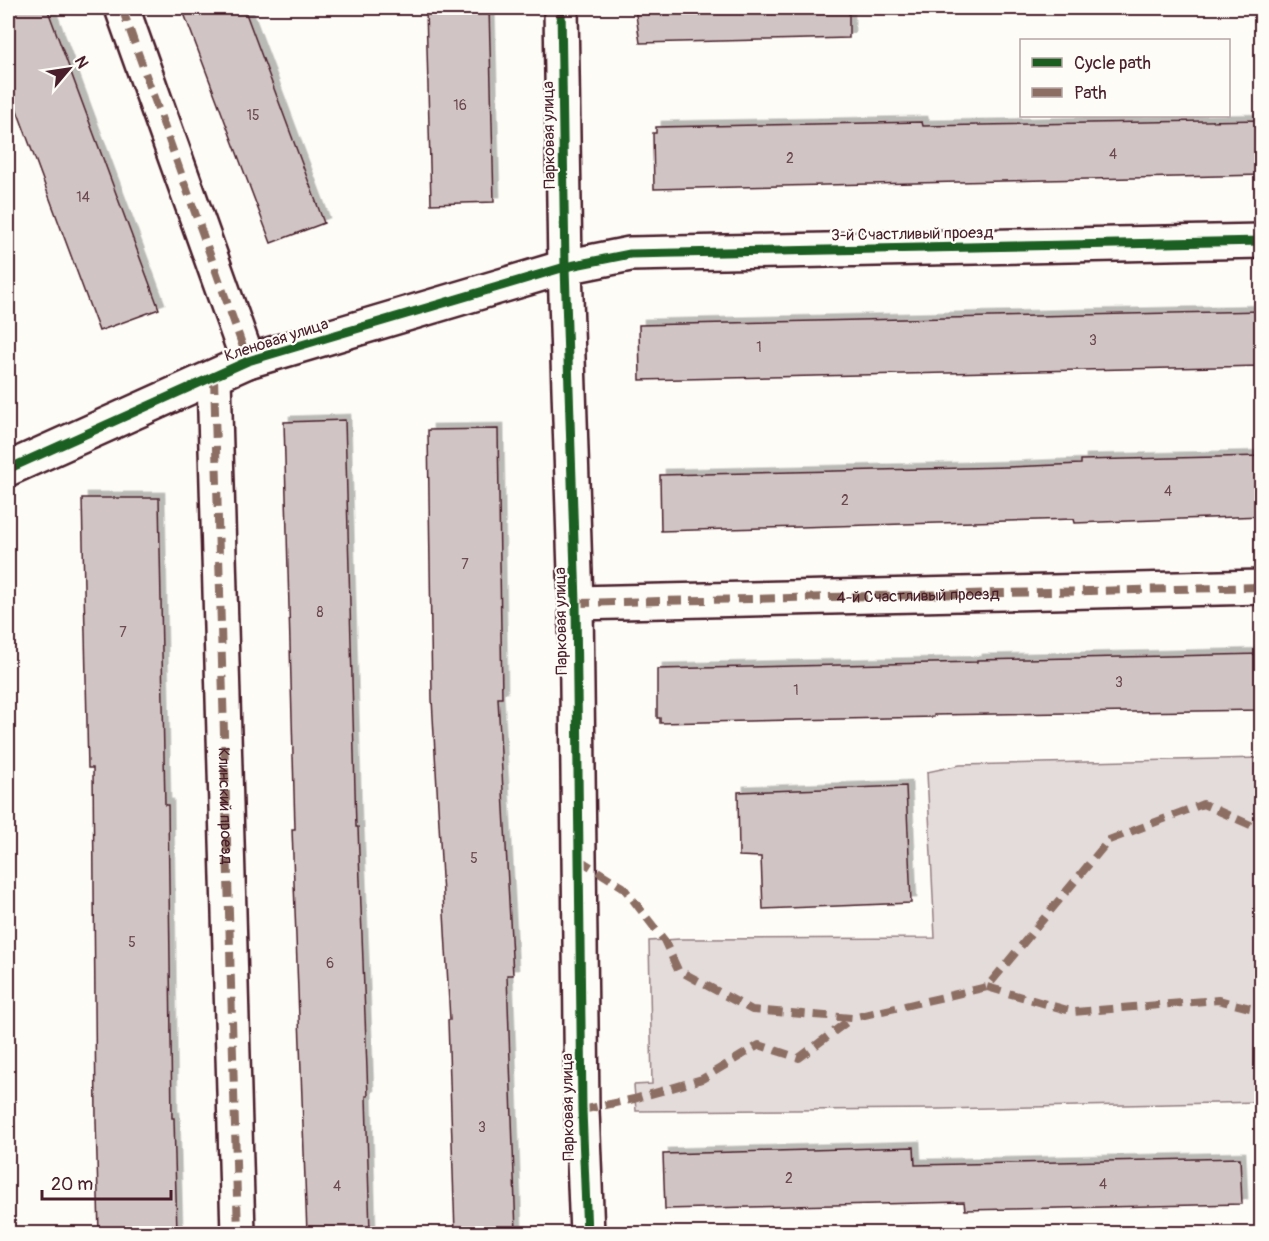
<svg xmlns="http://www.w3.org/2000/svg" width="1269" height="1241" font-family="Pangolin,sans-serif">
<style>
.green{fill:#e3dcda;stroke:#967e82;stroke-width:1.5}
.building{fill:#d0c5c4;stroke:#4a1f2b;stroke-width:1.5;filter:url(#shadow)}
.lines{fill:none;stroke-linecap:round;stroke-linejoin:round}
.street-casing{stroke:#4a1f2b;stroke-width:38}
.street{stroke:#fdfcf7;stroke-width:33}
.quiet{stroke:#8d6e63;stroke-width:8;stroke-dasharray:15 8;stroke-linecap:butt}
.cycleway-casing{stroke:#fdfcf7;stroke-width:13}
.cycleway{stroke:#1b5e20;stroke-width:9}
.labels{text-anchor:middle;stroke-width:4.5;stroke-linejoin:round;paint-order:stroke}
.number-label{font-size:14px;fill:#6c4851}
.street-label{font-size:16px;fill:#4a1f2b;stroke:#fdfcf7}
</style>
<defs>
<filter id="shadow"><feDropShadow dx="5.5" dy="-5.5" stdDeviation="0" flood-color="#0004"/></filter>
</defs>
<rect width="100%" height="100%" fill="#fdfcf7"/>
<filter id="ink" filterUnits="userSpaceOnUse"><feTurbulence type="fractalNoise" baseFrequency=".0167" numOctaves="2"/><feDisplacementMap in="SourceGraphic" scale="12" xChannelSelector="R" yChannelSelector="G"/><feConvolveMatrix kernelMatrix="1 2 1 2 8 2 1 2 1" color-interpolation-filters="sRGB"/></filter>
<g filter="url(#ink)">
<polygon class="green" points="1261,758 1261,1102 939,1109 636,1111 634,1085 652,1084 649,941 680,939 935,938 927,772 960,765"/>
<g class="building">
<polygon points="8,8 47,8 159,309 99,331 8,86"/>
<polygon points="182,8 244,8 324,223 271,243"/>
<polygon points="426,8 489,8 494,202 431,204"/>
<polygon points="635,8 849,8 849,38 640,43"/>
<polygon points="1262,120 1262,175 654,189 653,133 656,133 656,127 922,122 923,126"/>
<polygon points="1262,311 1262,366 640,380 639,325"/>
<polygon points="345,420 356,827 358,827 368,1096 366,1096 370,1233 307,1233 292,829 295,829 284,422"/>
<polygon points="498,429 502,698 498,698 513,975 507,975 516,1233 455,1233 448,1020 450,1020 432,699 428,430"/>
<polygon points="1262,456 1262,516 1075,523 1074,519 661,531 660,475 1008,467 1081,464 1081,460"/>
<polygon points="82,498 159,498 165,805 168,805 172,1118 174,1118 177,1233 99,1233 96,1121 93,768 88,768"/>
<polygon points="1262,654 1262,710 934,715 934,717 660,723 660,718 657,718 657,669 977,662 977,660"/>
<polygon points="906,786 911,903 763,909 761,857 739,856 738,792"/>
<polygon points="914,1147 915,1165 1240,1158 1242,1204 965,1210 964,1202 665,1209 663,1154"/>
</g>
<g class="lines">
<g class="street-casing">
<g id="street">
<polyline points="122,8 248,361"/>
<polyline points="561,8 565,267 576,603 582,1110 587,1234"/>
<path id="s1" d="M214 377 238 1234"/>
<polyline points="8,469 248,361 565,267 630,254 1262,241"/>
<path id="s2" d="M576 603 1262 587"/>
</g>
</g>
<use href="#street" class="street"/>
<g class="quiet">
<polyline points="122,8 248,361"/>
<polyline points="214,377 238,1234"/>
<polyline points="576,603 1262,587"/>
<polyline points="578,859 623,887 664,940 678,970 752,1010 852,1018 987,987 1109,840 1203,804 1262,830"/>
<polyline points="987,987 1074,1012 1218,1000 1262,1011"/>
<polyline points="582,1110 634,1099 702,1079 759,1045 799,1058 852,1018"/>
</g>
<g class="cycleway-casing">
<g id="cycleway">
<polyline points="561,8 565,267 576,603 582,1110 587,1234"/>
<polyline points="8,469 248,361 565,267 630,254 1262,241"/>
</g>
</g>
<use href="#cycleway" class="cycleway"/>
</g>
</g>
<g class="labels">
<g class="number-label">
<text x="460" y="110">16</text>
<text x="253" y="120">15</text>
<text x="1113" y="159">4</text>
<text x="790" y="163">2</text>
<text x="83" y="202">14</text>
<text x="1093" y="345">3</text>
<text x="759" y="352">1</text>
<text x="1168" y="496">4</text>
<text x="845" y="505">2</text>
<text x="465" y="569">7</text>
<text x="320" y="617">8</text>
<text x="123" y="637">7</text>
<text x="1119" y="687">3</text>
<text x="796" y="695">1</text>
<text x="474" y="863">5</text>
<text x="132" y="947">5</text>
<text x="330" y="968">6</text>
<text x="482" y="1132">3</text>
<text x="789" y="1183">2</text>
<text x="1103" y="1189">4</text>
<text x="337" y="1191">4</text>
</g>
<g class="street-label">
<text transform="translate(548 135) rotate(-91)" y="6">Парковая улица</text>
<text transform="translate(912 233) rotate(-1)" y="6">3-й Счастливый проезд</text>
<text transform="translate(276 339) rotate(-18)" y="6">Кленовая улица</text>
<text dy="6" stroke="none"><textPath href="#s2" startOffset="342">4-й Счастливый проезд</textPath></text>
<text transform="translate(560 621) rotate(-91)" y="6">Парковая улица</text>
<text dy="6" stroke="none"><textPath href="#s1" startOffset="429">Клинский проезд</textPath></text>
<text transform="translate(567 1107) rotate(-91)" y="6">Парковая улица</text>
</g>
</g>
<rect width="1269" height="1241" fill="none" stroke="#fdfcf7" stroke-width="30"/>
<rect x="15" y="15" width="1239" height="1211" fill="none" stroke="#4a1f2b" stroke-width="2" filter="url(#ink)"/>
<rect x="1020" y="39" width="210" height="78" fill="#fdfcf7" stroke="#b5a4a5" stroke-width="1.5"/>
<rect x="1032" y="58" width="30" height="9" fill="#1b5e20" stroke="#b5a4a5" stroke-width="1.5"/>
<text x="1074" y="69" font-size="18" fill="#4a1f2b">Cycle path</text>
<rect x="1032" y="88" width="30" height="9" fill="#8d6e63" stroke="#b5a4a5" stroke-width="1.5"/>
<text x="1074" y="99" font-size="18" fill="#4a1f2b">Path</text>
<g transform="translate(69 69) rotate(61)" stroke="#fdfcf7" stroke-width="4.5" paint-order="stroke">
<path d="M0-4.5L10 22L0 15L-10 22Z" fill="#4a1f2b"/>
<text y="-9" font-size="16" font-weight="bold" text-anchor="middle" fill="#4a1f2b">N</text>
</g>
<path d="M42 1190v9h129v-9" fill="none" stroke="#4a1f2b" stroke-width="3"/>
<text x="51" y="1190" font-size="18" fill="#4a1f2b" stroke="#fdfcf7" stroke-width="4.5" paint-order="stroke">20 m</text>
</svg>
